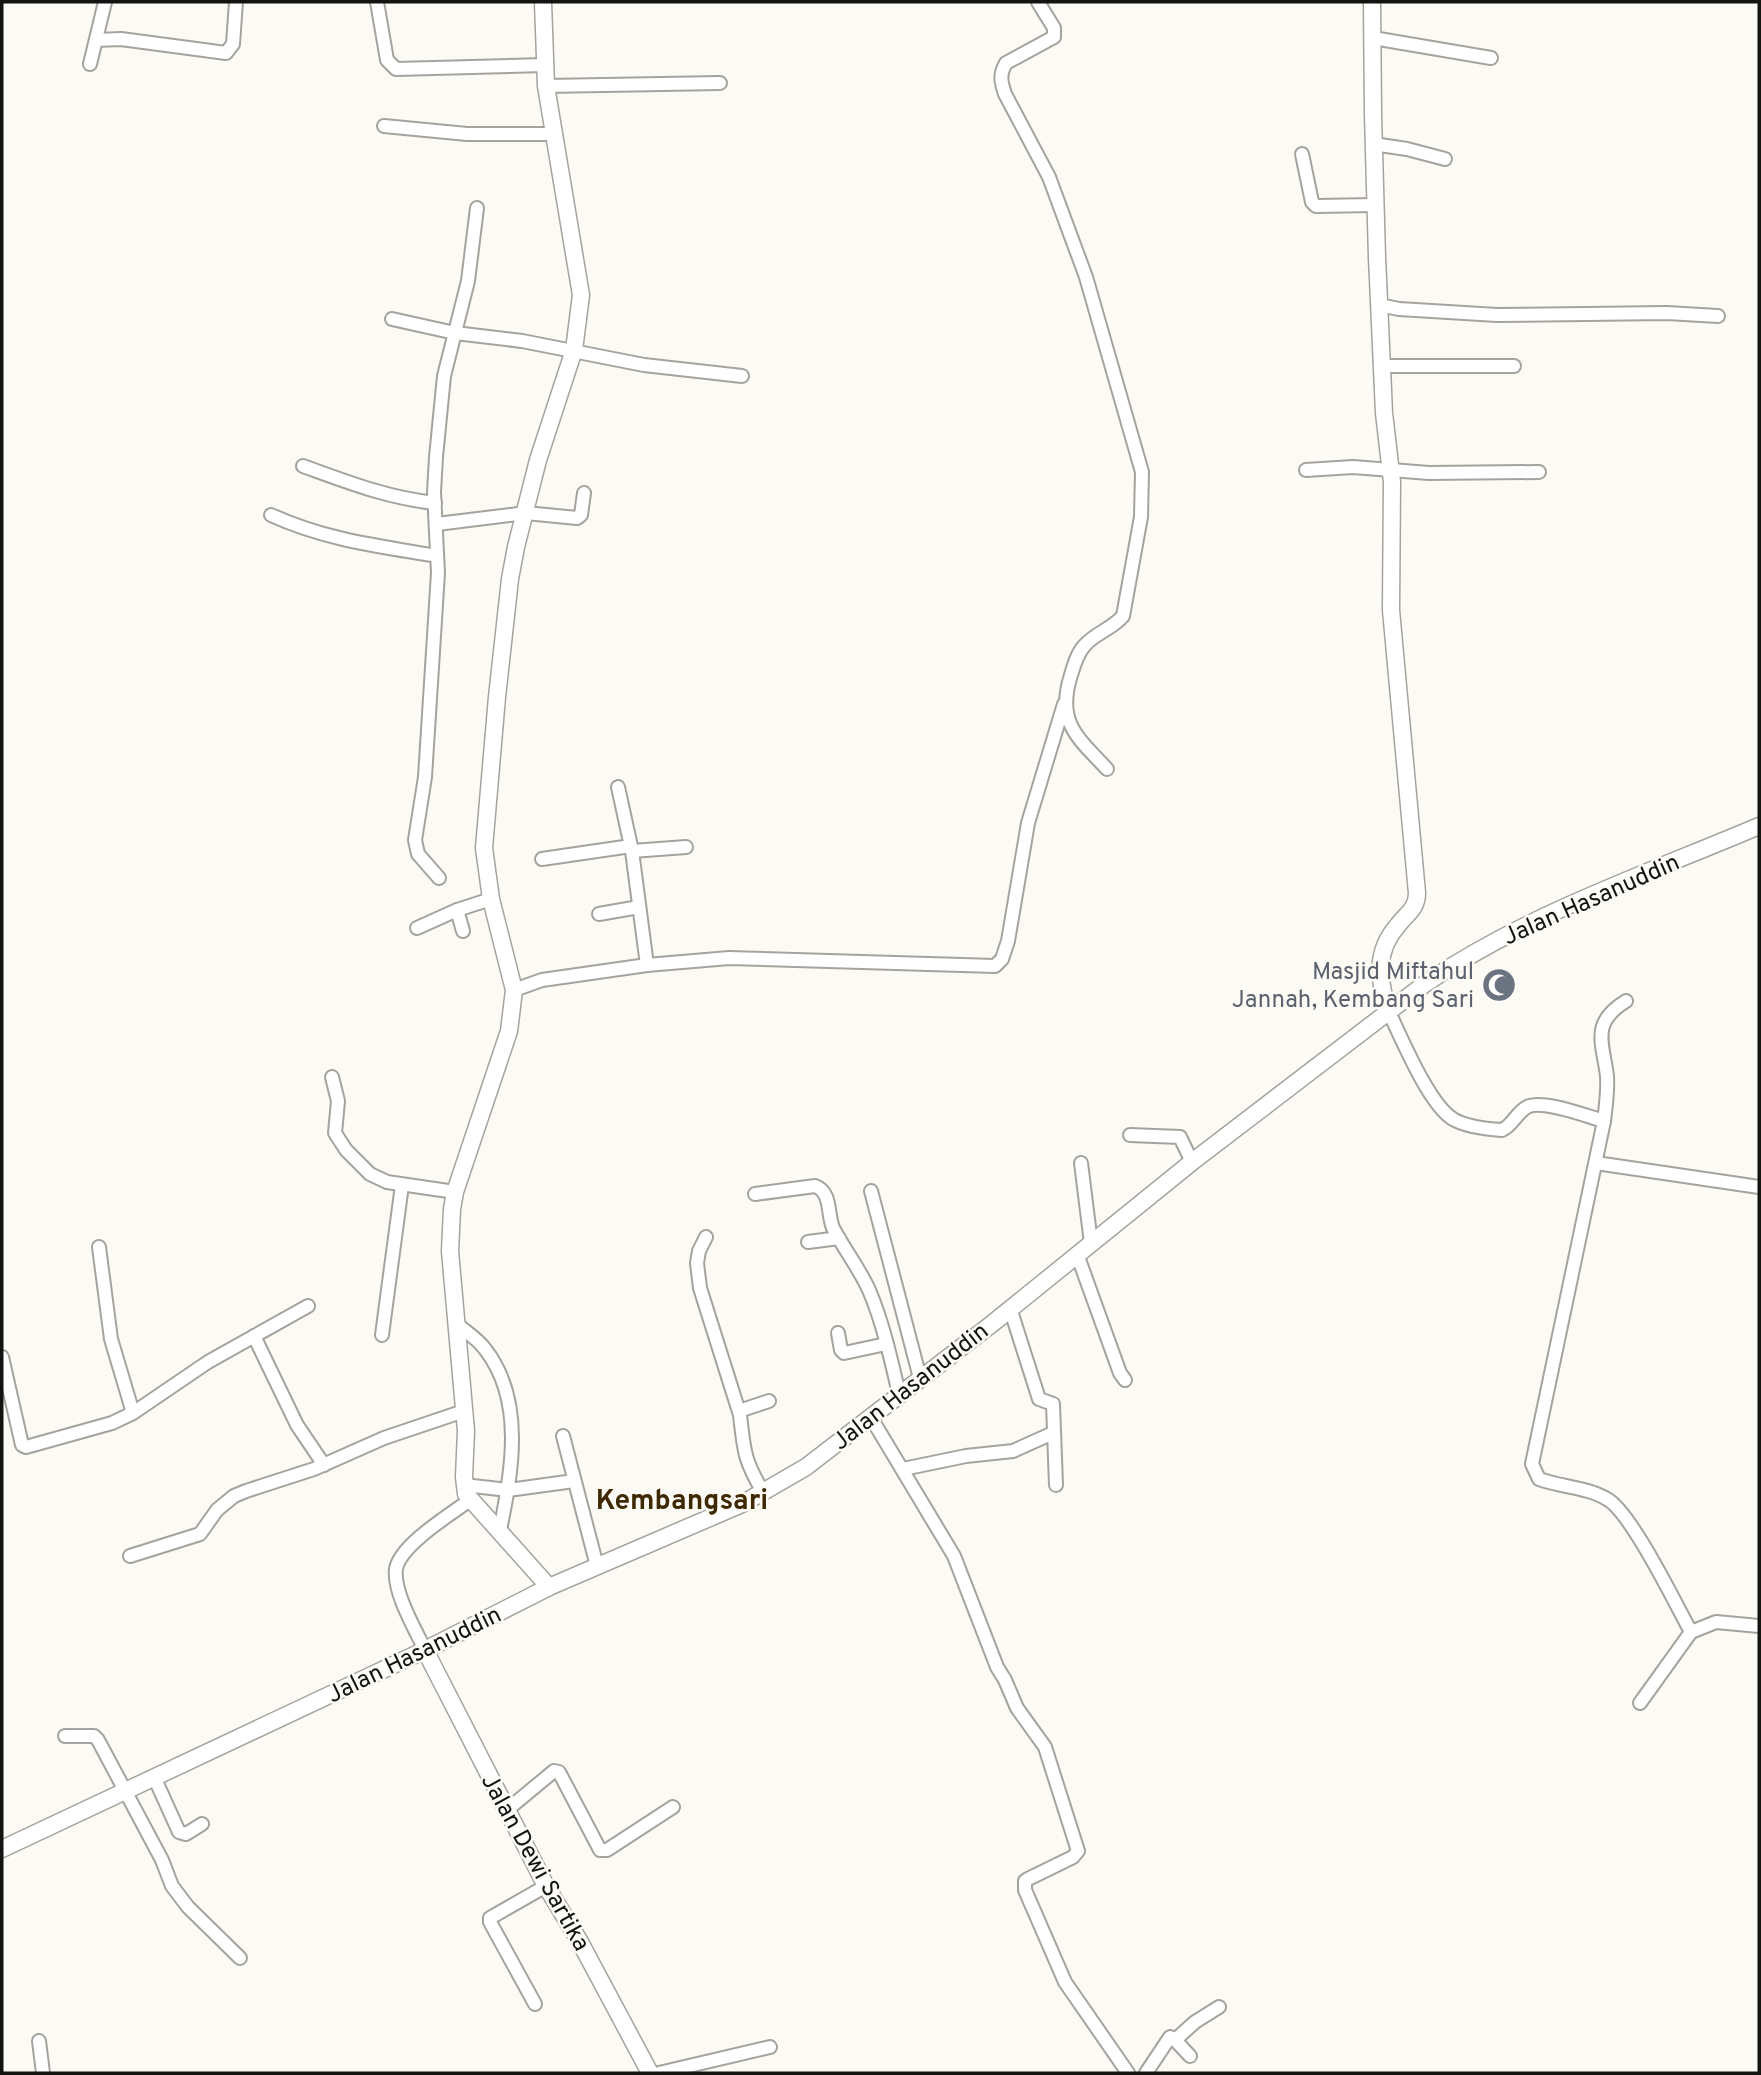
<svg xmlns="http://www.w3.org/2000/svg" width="1761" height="2075" font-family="Overpass,sans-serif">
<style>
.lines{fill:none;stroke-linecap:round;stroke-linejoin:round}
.street-casing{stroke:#a5a39e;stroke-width:16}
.secondary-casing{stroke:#a5a39e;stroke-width:19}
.street{stroke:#fff;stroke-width:12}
.secondary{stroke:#fff;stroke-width:16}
.labels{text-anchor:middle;stroke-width:5;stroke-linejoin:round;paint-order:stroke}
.street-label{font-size:24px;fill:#131311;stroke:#fcfaf4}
.worship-label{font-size:24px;fill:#5b616d;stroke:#fcfaf4;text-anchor:end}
.quarter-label{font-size:28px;font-weight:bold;fill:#3e2902;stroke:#fcfaf4}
</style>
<rect width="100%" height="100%" fill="#fcfaf4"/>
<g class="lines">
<g class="street-casing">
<g id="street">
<polyline points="377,2 387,60 396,69 545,65"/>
<path d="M1038 2 1054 28V37L1006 63C999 75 1001 82 1005 94L1049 177 1086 277 1142 472 1141 517 1123 616C1112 629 1095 633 1084 646 1077 654 1074 665 1071 675 1056 722 1077 737 1107 769"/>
<polyline points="1373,38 1491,58"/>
<polyline points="96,40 121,39 226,53 233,44 236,2"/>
<polyline points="90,64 105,2"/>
<polyline points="546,86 720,83"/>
<polyline points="384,126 467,134 554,134"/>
<polyline points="1373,144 1407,149 1445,159"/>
<polyline points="1302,154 1312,202 1316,206 1375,205"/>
<polyline points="1379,305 1399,309 1497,315 1667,313 1718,316"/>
<polyline points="392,319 455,333 522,341 644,365 742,376"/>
<polyline points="1383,366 1514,366"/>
<path d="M303 466C347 482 388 498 435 503"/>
<polyline points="1306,470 1353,467 1429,473 1539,472"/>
<path d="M271 515C326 540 378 546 437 556"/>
<polyline points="437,524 526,513 577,518 581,515 584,493"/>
<polyline points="618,787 632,851 647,965"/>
<polyline points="632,851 686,847"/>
<polyline points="542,859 631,846"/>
<polyline points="439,878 418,854 415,840 425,777 438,573 434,492 436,457 444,376 468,281 477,208"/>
<polyline points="457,910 463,931"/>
<polyline points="599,914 639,907"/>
<polyline points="417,928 457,910 491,899"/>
<polyline points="514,990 542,980 647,965 729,958 995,966 1002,959 1008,941 1028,823 1064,704"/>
<path d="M1388 1010C1401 1037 1429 1105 1453 1119 1466 1127 1487 1129 1502 1130 1513 1125 1516 1113 1527 1107 1542 1099 1586 1116 1604 1121L1532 1464 1539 1479C1561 1487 1587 1487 1607 1499 1631 1512 1676 1605 1691 1632"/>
<polyline points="332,1077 338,1101 335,1133 346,1150 370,1174 387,1182 455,1192"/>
<path d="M1604 1121C1606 1106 1608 1091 1607 1076 1603 1043 1590 1023 1626 1001"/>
<polyline points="1130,1135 1180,1137 1192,1162"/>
<polyline points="1081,1163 1091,1243"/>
<polyline points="1596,1163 1759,1187"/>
<polyline points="871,1191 920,1378"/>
<path d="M755 1194 815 1186C832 1192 827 1214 833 1228 844 1249 859 1268 869 1290 883 1323 891 1359 899 1394"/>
<path d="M706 1237 699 1251 697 1263 700 1288 740 1415C744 1451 744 1460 763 1492"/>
<polyline points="808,1242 839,1238"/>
<polyline points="99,1247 111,1339 133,1413"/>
<polyline points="1077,1254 1120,1373 1125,1380"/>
<polyline points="1010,1308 1039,1399 1053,1404 1056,1485"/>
<path d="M457 1324C466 1332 478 1339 485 1349 525 1400 512 1472 500 1530"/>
<polyline points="838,1333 841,1350 844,1353 886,1344"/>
<polyline points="382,1335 402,1185"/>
<polyline points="254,1336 297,1425 324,1465"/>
<polyline points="2,1357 22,1445 26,1447 112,1423 133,1413 208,1362 308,1306"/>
<polyline points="739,1411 769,1401"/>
<polyline points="870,1416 954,1556 997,1667 1005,1680 1017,1708 1045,1747 1078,1851 1073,1857 1028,1879 1025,1881 1025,1890 1065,1982 1128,2073"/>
<polyline points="563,1436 597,1566"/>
<polyline points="903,1469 966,1456 1013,1451 1053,1433"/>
<polyline points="464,1485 508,1490 574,1481"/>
<polyline points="130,1556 200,1534 217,1510 234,1496 246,1491 314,1469 384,1438 464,1411"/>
<path d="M425 1650C415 1629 393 1592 396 1569 400 1545 451 1514 470 1500"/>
<polyline points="1640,1703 1691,1632 1716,1622 1759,1626"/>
<polyline points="65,1736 94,1736 98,1740 162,1860 172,1886 188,1907 240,1958"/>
<polyline points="155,1779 179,1832 186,1834 202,1824"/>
<polyline points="507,1810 554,1771 559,1772 600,1850 607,1850 673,1807"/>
<polyline points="535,2004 490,1922 490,1918 546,1886"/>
<polyline points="1175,2040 1195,2022 1219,2007"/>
<polyline points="39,2041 43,2073"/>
<polyline points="659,2073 770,2047"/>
<polyline points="1146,2073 1170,2037 1175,2040 1190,2056"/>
</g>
</g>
<g class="secondary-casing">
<g id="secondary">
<polyline points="543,2 546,86 581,295 574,350 538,460 516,547 510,579 497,697 484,848 491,899 514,990 509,1031 455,1192 452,1209 450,1251 466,1431 464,1477 466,1494 549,1587"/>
<path d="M1372 2 1373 115 1377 257 1384 413 1392 482 1391 610 1417 893C1417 909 1407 913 1398 925 1375 951 1378 979 1388 1010"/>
<polyline points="425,1650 546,1886 580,1942 650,2073"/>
<path d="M2 1849 425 1650 549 1587 742 1504 806 1467 993 1323 1192 1162 1426 983C1528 914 1646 874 1759 826"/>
</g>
</g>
<use href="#street" class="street"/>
<use href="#secondary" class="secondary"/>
</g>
<defs>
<g id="mosque-disc" transform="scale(1.75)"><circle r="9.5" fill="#6b7280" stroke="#fcfaf4"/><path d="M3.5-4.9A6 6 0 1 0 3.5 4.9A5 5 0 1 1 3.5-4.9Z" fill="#fff"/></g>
</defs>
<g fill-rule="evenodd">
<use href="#mosque-disc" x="1499" y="985"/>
</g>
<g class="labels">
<g class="street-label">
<text transform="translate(1591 899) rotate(-24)" y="8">Jalan Hasanuddin</text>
<text transform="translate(910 1386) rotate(-38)" y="8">Jalan Hasanuddin</text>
<text transform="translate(414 1654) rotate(-26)" y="8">Jalan Hasanuddin</text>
<text transform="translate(536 1862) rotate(61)" y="8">Jalan Dewi Sartika</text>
</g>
<g class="worship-label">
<text x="1474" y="979">Masjid Miftahul<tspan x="1474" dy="28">Jannah, Kembang Sari</tspan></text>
</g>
<g class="quarter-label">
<text x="682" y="1509">Kembangsari</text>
</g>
</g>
<rect width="1761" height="2075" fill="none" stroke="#131311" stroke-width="7"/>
</svg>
